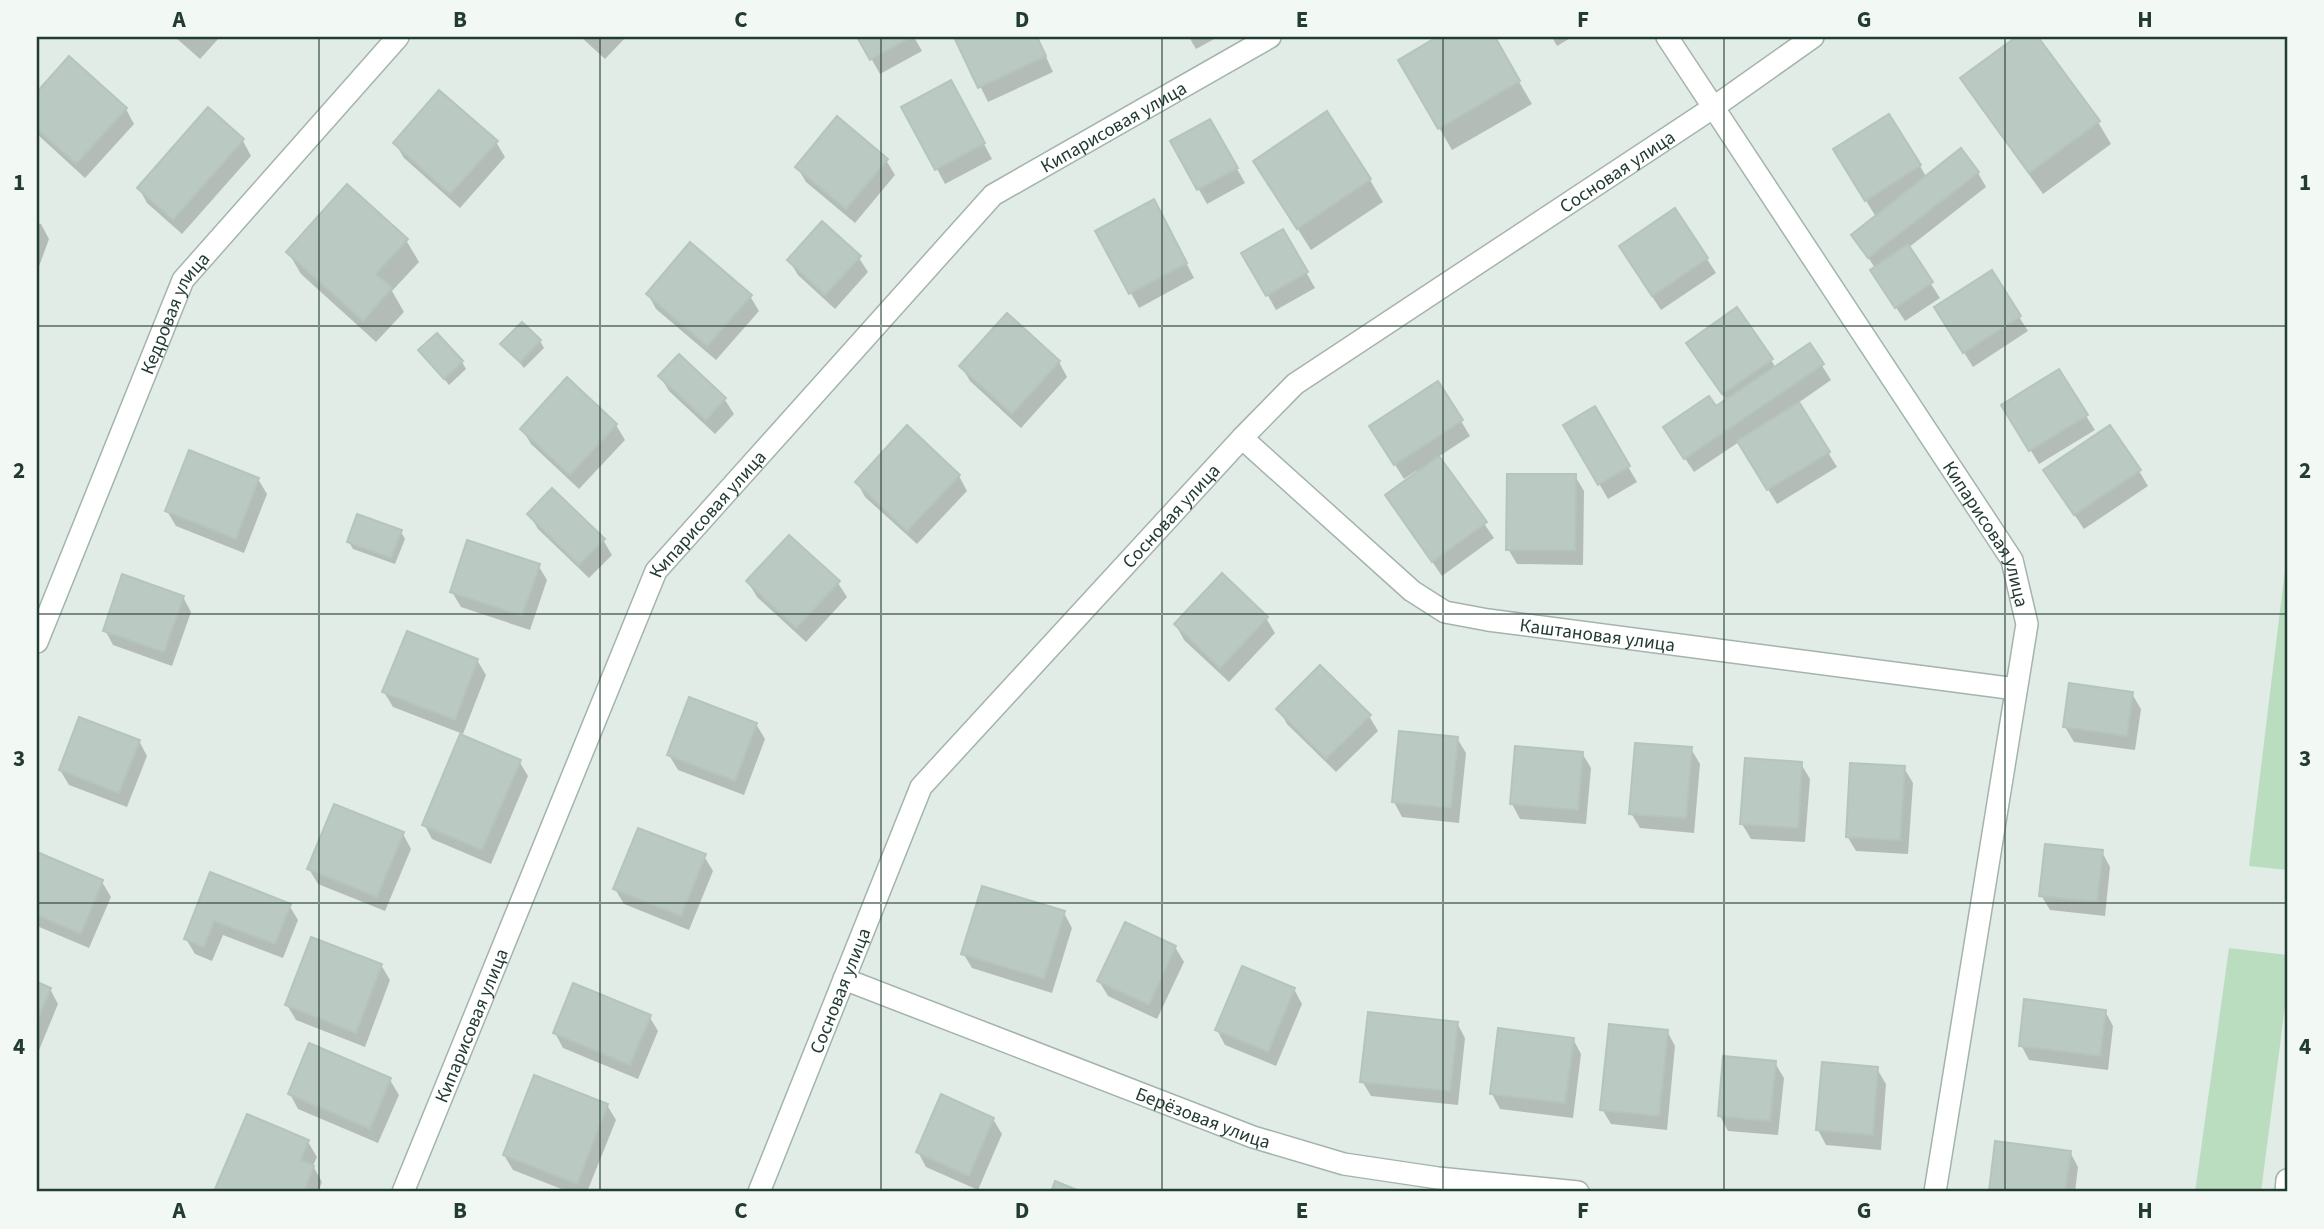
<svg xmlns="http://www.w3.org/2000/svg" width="2324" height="1229" font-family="'Source Sans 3',sans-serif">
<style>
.green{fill:#baddc0}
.shadow{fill:#0003}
.building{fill:#bac9c2;stroke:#b4c5bc;stroke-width:2}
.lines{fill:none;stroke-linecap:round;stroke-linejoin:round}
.minor-casing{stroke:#a4b4ac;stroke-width:24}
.tertiary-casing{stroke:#a4b4ac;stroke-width:24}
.minor{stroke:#fff;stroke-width:21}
.tertiary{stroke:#fff;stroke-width:21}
.grid{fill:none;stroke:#223c32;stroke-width:2;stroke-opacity:0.55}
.labels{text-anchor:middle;stroke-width:5;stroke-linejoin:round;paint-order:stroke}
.street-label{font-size:19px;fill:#223c32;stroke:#f2f8f4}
.neatline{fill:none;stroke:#223c32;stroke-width:2.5}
.grid-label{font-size:23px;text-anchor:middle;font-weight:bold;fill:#223c32}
</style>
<rect width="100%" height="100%" fill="#e1ece6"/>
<g class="green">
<polygon points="2287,553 2287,870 2249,866"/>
<polygon points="2229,948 2287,955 2287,991 2261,1192 2195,1192"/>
</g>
<g class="shadow">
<polygon points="175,37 220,37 200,59"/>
<polygon points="581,37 626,37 605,59"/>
<polygon points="859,37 914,37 922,51 880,74"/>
<polygon points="956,37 1037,37 1053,72 988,102"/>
<polygon points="1189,37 1218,37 1196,49"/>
<polygon points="1441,37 1493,37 1532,104 1452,150 1400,60"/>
<polygon points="1552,37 1572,37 1557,46"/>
<polygon points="2019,37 2036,37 2098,122 2111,144 2043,194 1975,100 1962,78"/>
<polygon points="69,58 126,109 134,124 85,178 37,134 37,95"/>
<polygon points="959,97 992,159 945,184 937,169"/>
<polygon points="208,110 243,141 251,156 182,234 147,203 139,188"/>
<polygon points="1210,121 1245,183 1207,204 1172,142"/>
<polygon points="496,142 505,157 460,208 404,158 395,143"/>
<polygon points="886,160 895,175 855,223 806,182 797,167"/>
<polygon points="1255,162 1370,180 1383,202 1311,250"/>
<polygon points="1844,165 1920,166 1927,178 1978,173 1986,187 1908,248 1940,298 1905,321 1881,285 1875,268 1853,235 1876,217"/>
<polygon points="1162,216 1194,278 1139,308 1098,232"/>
<polygon points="37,223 41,224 49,239 37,272"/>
<polygon points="1283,231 1315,288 1276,310 1244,253"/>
<polygon points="406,240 419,262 392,291 404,312 376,342 301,274 288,252"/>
<polygon points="859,258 868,272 835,309 798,275 789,260"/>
<polygon points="1707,259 1716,273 1661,310 1629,262"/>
<polygon points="648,294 750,296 759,311 716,360 656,309"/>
<polygon points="2019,317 2028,331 1973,367 1945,322"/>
<polygon points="540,341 544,348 524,368 503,344"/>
<polygon points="1809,345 1831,380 1798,403 1837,467 1777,504 1739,442 1694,472 1674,442 1727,401 1697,358 1771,360 1776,368"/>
<polygon points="421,350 462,362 466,369 449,385"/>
<polygon points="679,356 725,400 734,414 715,434 669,391 660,376"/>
<polygon points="1059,362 1067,377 1021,428 970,381 961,366"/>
<polygon points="1594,408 1637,482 1608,499 1565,425"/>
<polygon points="2086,416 2095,430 2039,464 2012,420"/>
<polygon points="1461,421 1470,436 1438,457 1494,538 1442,576 1387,496 1417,474 1416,471 1404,479 1380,441"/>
<polygon points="616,425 625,440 579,489 531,444 522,429"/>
<polygon points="2139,471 2148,486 2084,529 2054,485"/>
<polygon points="959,476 967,491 917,544 865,497 857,482"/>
<polygon points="1575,476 1584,491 1583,565 1517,564 1508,549"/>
<polygon points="258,479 267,494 244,553 176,526 167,511"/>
<polygon points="529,514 603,540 612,555 589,578 538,529"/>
<polygon points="401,532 405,539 395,564 353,549 349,542"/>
<polygon points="538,565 547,580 530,630 461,607 452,592"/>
<polygon points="748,582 838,583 847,597 806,642 757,597"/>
<polygon points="183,597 191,612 172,666 113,645 105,630"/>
<polygon points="1266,618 1275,633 1229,682 1184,640 1176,625"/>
<polygon points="477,660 486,675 463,734 393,707 384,692"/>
<polygon points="2132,694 2141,709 2135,750 2074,742 2065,727"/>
<polygon points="1279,709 1369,716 1378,731 1336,772 1287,724"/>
<polygon points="756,724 765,739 744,795 678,770 669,755"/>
<polygon points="1457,738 1466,753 1459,823 1402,817 1394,802"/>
<polygon points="139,741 147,756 127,807 69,785 60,770"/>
<polygon points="1691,749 1700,764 1694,833 1640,828 1631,813"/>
<polygon points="1582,753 1591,768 1586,824 1520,819 1512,804"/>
<polygon points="519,761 528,776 491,864 432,839 424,824"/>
<polygon points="1801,764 1810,779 1805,842 1751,839 1742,824"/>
<polygon points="1904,768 1913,783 1908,854 1856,851 1847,836"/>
<polygon points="403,834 411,849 385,911 318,884 309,869"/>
<polygon points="2102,852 2110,867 2105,916 2050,910 2041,895"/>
<polygon points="37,854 102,882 111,897 89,948 37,926"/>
<polygon points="704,856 713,871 689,930 624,904 615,889"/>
<polygon points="211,874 289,905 298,920 283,958 223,935 212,961 195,954 186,939"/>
<polygon points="1064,913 1072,928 1052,993 972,968 963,953"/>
<polygon points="1175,947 1184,962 1157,1019 1108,996 1099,981"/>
<polygon points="381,965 390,980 365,1047 296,1020 287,1005"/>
<polygon points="37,984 50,989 58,1004 37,1055"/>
<polygon points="1294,989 1302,1004 1276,1066 1225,1045 1217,1030"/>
<polygon points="2105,1011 2113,1026 2108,1070 2029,1060 2021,1045"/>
<polygon points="649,1016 658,1031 638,1079 563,1048 555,1033"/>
<polygon points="1457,1023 1465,1038 1458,1105 1371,1096 1362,1081"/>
<polygon points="1667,1031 1675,1046 1667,1130 1611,1124 1602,1109"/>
<polygon points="1573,1039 1581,1054 1573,1118 1500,1109 1492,1094"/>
<polygon points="1775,1063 1784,1078 1778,1135 1728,1131 1720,1116"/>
<polygon points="1877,1069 1886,1084 1881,1150 1826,1145 1818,1130"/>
<polygon points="390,1080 399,1095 378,1143 298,1109 290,1094"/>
<polygon points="607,1105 616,1120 587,1192 569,1192 513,1170 504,1155"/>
<polygon points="993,1119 1002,1134 978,1190 926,1167 918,1152"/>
<polygon points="308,1142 317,1157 313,1166 322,1182 318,1192 219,1192 217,1189"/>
<polygon points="1997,1143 2070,1152 2078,1167 2075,1192 1991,1192"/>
</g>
<g class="building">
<polygon points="857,37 911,37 870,60"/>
<polygon points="954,37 1037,37 1046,56 978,88"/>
<polygon points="1437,37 1495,37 1520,81 1438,129 1398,60"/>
<polygon points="2016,37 2038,37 2100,121 2029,173 1960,78"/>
<polygon points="69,56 127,108 76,164 37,129 37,92"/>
<polygon points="951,80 985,143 935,170 901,107"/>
<polygon points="439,90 498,141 450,194 393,143"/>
<polygon points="208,107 244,139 173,220 137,188"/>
<polygon points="1327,111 1371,179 1297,229 1253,161"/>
<polygon points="1889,114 1921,165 1865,201 1833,149"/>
<polygon points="837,116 888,159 846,209 795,167"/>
<polygon points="1210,119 1238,168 1197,190 1170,141"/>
<polygon points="1961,148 1979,172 1868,258 1851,235"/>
<polygon points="347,184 408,239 376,274 392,288 363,321 286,252"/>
<polygon points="1154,199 1187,263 1129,294 1095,231"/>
<polygon points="1675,208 1708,258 1652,296 1619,246"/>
<polygon points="822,221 861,256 825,295 787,260"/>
<polygon points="1283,229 1308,272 1266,296 1241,253"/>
<polygon points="690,242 752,295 707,346 646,294"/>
<polygon points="1908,244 1933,282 1895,308 1870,270"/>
<polygon points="1992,270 2021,316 1963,353 1934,307"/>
<polygon points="1737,307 1773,359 1722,394 1686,343"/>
<polygon points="1007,313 1060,361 1012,414 959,366"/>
<polygon points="522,322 541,340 520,362 500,344"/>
<polygon points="437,333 463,361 444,379 418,350"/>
<polygon points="1810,343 1824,364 1684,459 1663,427 1709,396 1716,406"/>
<polygon points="679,354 726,398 706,420 658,376"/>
<polygon points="2059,369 2088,415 2029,451 2001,405"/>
<polygon points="567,377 617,424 570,475 520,429"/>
<polygon points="1438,381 1463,420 1394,465 1369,426"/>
<polygon points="1799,402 1830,452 1767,490 1737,441"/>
<polygon points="1595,406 1630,466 1598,485 1563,425"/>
<polygon points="907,425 960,475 907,531 855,482"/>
<polygon points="2110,425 2141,470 2074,515 2043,470"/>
<polygon points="189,450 259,478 236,539 165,511"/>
<polygon points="1439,456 1487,522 1432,562 1385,495"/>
<polygon points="1507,474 1576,474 1575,550 1506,550"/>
<polygon points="552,488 605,539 579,565 527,514"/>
<polygon points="357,514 402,530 391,558 347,542"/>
<polygon points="789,535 840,581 796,628 746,581"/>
<polygon points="467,540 540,564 522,616 450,592"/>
<polygon points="1222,573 1268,617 1220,668 1174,624"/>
<polygon points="122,574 184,596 164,652 103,631"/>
<polygon points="407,631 478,659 455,720 382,692"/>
<polygon points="1320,665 1371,715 1326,759 1276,709"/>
<polygon points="2069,683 2133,692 2127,736 2063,727"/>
<polygon points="689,697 757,723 735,781 667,755"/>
<polygon points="79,717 140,740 119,793 59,770"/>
<polygon points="1399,731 1458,737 1451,808 1392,802"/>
<polygon points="460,734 521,760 482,850 422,825"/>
<polygon points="1635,743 1692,747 1686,818 1629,814"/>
<polygon points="1515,746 1583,752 1578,810 1510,804"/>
<polygon points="1745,758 1802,762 1798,828 1740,824"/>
<polygon points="1850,763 1905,766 1900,840 1846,837"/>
<polygon points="334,804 404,832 377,897 307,869"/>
<polygon points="638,828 706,854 681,916 613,889"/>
<polygon points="2045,844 2103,850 2097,902 2039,896"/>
<polygon points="37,852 103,880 81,934 37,915"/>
<polygon points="210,872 291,904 275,944 214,921 204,947 184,939"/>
<polygon points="982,886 1065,911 1044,979 961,954"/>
<polygon points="1125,922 1176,946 1149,1005 1097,981"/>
<polygon points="311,937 382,964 356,1033 285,1005"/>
<polygon points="1242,966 1295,988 1268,1052 1215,1030"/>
<polygon points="37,982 51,988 37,1021"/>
<polygon points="573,983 651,1015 630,1065 553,1033"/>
<polygon points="2024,999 2106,1010 2100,1056 2019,1046"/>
<polygon points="1368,1012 1458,1022 1450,1091 1360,1082"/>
<polygon points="1609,1024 1668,1030 1659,1116 1600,1110"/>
<polygon points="1498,1028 1574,1038 1565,1103 1490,1094"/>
<polygon points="309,1043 391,1078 370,1129 288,1094"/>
<polygon points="1723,1056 1776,1061 1770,1121 1718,1116"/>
<polygon points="1822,1062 1878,1067 1873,1135 1816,1130"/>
<polygon points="534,1075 608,1104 577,1184 503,1155"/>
<polygon points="941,1094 994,1118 969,1176 916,1152"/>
<polygon points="247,1114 309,1140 301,1160 314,1166 304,1192 222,1192 215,1189"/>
<polygon points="1995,1141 2071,1151 2065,1192 1989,1191"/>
<polygon points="1055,1181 1082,1192 1051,1192"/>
</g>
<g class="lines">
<g class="minor-casing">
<g id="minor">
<path id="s1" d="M1667 37 2012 560 2027 624 1935 1192"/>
<path id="s2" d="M1242 438 1412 591 1445 612 1488 620 2016 689"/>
<path id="s3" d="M37 642 183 280 398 37"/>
<path id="s4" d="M844 979 1253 1137 1344 1164 1438 1178 1578 1192"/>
<path id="s5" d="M403 1192 656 571 993 195 1270 37"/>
<path id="s6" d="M759 1192 921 787 1242 438 1295 384 1714 107 1813 37"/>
</g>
</g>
<g class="tertiary-casing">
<polyline id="tertiary" points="2286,1192 2287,1180"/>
</g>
<use href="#minor" class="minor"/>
<use href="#tertiary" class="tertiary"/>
</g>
<path class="grid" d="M319 37V1192M600 37V1192M881 37V1192M1162 37V1192M1443 37V1192M1724 37V1192M2005 37V1192M37 326H2287M37 614H2287M37 903H2287"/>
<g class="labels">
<g class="street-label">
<text dy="7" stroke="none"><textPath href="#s5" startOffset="1314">Кипарисовая улица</textPath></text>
<text dy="7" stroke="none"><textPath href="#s6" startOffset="1372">Сосновая улица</textPath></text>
<text dy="7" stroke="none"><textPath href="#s3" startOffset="357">Кедровая улица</textPath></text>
<text dy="7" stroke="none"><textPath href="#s5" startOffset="747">Кипарисовая улица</textPath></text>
<text dy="7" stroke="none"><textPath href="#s6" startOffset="805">Сосновая улица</textPath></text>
<text dy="7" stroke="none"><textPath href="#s1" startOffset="592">Кипарисовая улица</textPath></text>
<text dy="7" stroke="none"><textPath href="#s2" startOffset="422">Каштановая улица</textPath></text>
<text dy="7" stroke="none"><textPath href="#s6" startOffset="217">Сосновая улица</textPath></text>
<text dy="7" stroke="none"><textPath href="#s5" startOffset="180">Кипарисовая улица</textPath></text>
<text dy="7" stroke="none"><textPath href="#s4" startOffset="385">Берёзовая улица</textPath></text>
</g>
</g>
<rect width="2324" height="1229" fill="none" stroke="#f2f8f4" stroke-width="77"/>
<rect x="38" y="38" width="2248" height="1152" class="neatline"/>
<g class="grid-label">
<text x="179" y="27">A</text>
<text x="460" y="27">B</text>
<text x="741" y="27">C</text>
<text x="1022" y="27">D</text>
<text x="1302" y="27">E</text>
<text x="1583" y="27">F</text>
<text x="1864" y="27">G</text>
<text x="2145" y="27">H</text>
<text x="19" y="190">1</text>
<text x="2305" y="190">1</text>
<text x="19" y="478">2</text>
<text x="2305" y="478">2</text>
<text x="19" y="766">3</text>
<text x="2305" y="766">3</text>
<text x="19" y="1054">4</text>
<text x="2305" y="1054">4</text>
<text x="179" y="1218">A</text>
<text x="460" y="1218">B</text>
<text x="741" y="1218">C</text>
<text x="1022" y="1218">D</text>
<text x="1302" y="1218">E</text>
<text x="1583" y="1218">F</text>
<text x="1864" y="1218">G</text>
<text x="2145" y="1218">H</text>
</g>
</svg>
